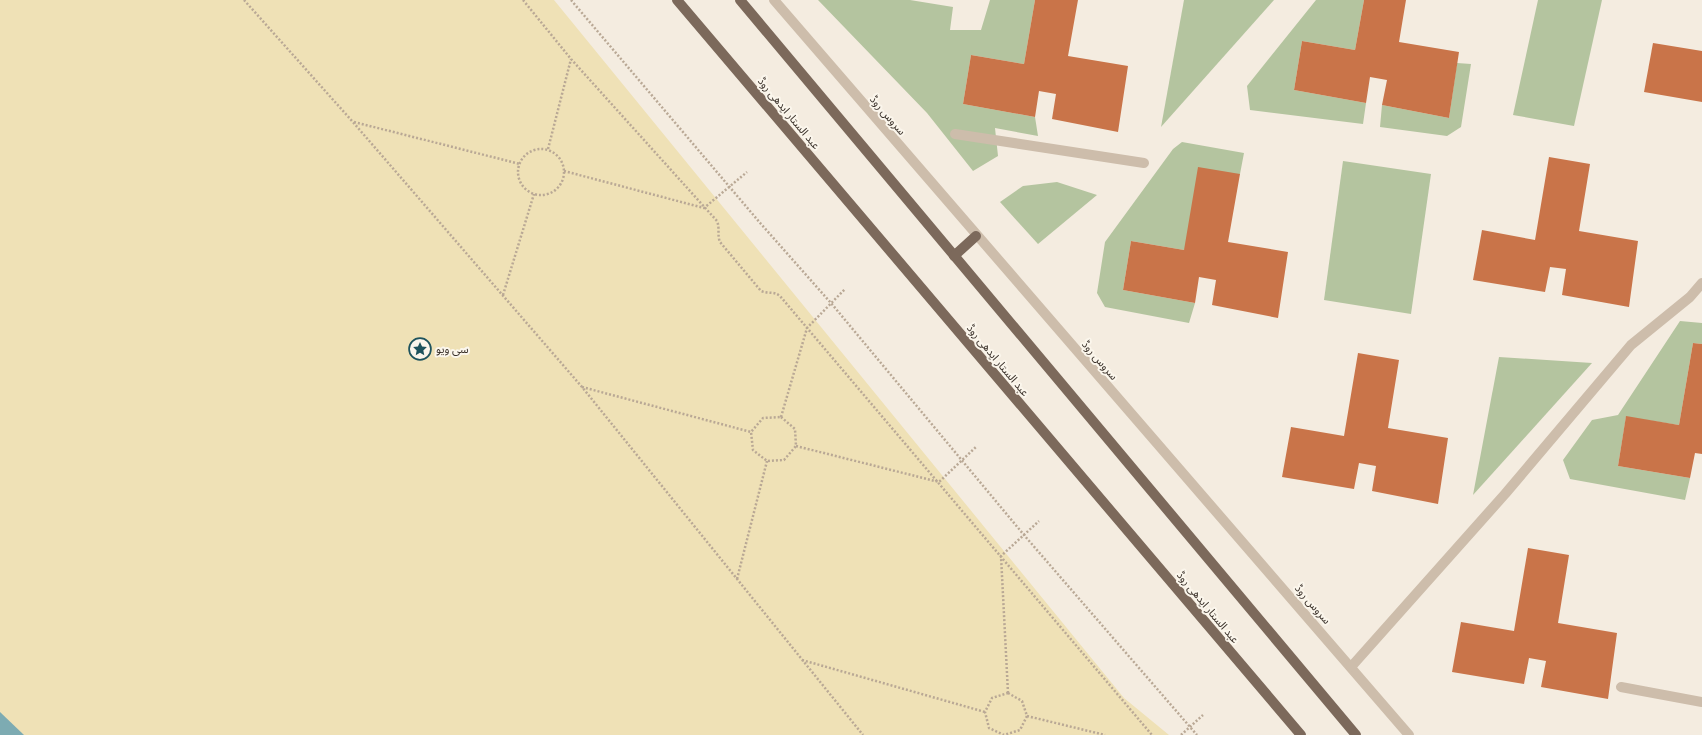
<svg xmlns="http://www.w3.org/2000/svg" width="1702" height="735" font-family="Karla,'Noto Sans Arabic',sans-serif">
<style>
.green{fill:#b4c49f}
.sand{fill:#efe1b6}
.water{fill:#7dabb2}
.building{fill:#c97449}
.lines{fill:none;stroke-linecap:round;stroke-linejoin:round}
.path{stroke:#b9a895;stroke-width:2.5;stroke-dasharray:2 2;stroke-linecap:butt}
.minor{stroke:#cdbdab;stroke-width:10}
.major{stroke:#7c695b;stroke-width:10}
.labels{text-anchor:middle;stroke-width:4;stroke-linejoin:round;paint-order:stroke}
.street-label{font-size:11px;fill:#3a312a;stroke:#fbf6ec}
.poi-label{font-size:11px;fill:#3a312a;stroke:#fbf6ec;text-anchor:start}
</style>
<rect width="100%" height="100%" fill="#f4ece0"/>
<g class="green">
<polygon points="818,0 910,0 953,7 950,30 981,30 990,0 1035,0 1024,64 971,55 963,104 1035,117 1038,136 995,128 998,156 973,171 927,113"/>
<polygon points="1184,0 1274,0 1161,127"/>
<polygon points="1316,0 1364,0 1355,50 1302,41 1294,90 1366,103 1363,124 1250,110 1247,86"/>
<polygon points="1538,0 1602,0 1574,126 1513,115"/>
<polygon points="1457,63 1471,64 1461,127 1447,136 1380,127 1382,105 1449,118"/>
<polygon points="1182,142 1244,153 1240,174 1184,250 1131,241 1123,290 1195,303 1189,323 1105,307 1097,293 1105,242 1173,149"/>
<polygon points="1343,161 1431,174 1411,314 1324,300"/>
<polygon points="1057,182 1097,195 1038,244 1000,202 1023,186"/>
<polygon points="1680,321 1702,323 1702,344 1693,343 1679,425 1626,417 1618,466 1690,478 1685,500 1570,479 1563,460 1592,420 1618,415"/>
<polygon points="1499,357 1592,363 1473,495"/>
</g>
<polygon class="sand" points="0,0 554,0 1124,698 1169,735 0,735"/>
<polygon class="water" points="0,712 24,735 0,735"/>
<g class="building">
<polygon points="1035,0 1078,0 1068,56 1128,66 1118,132 1052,119 1056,94 1039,91 1035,117 963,104 971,55 1024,64"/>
<polygon points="1364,0 1406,0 1399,42 1459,52 1449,118 1382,105 1387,80 1370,77 1366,103 1294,90 1302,41 1355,50"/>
<polygon points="1653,43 1702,51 1702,102 1644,92"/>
<polygon points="1549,157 1590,164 1579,231 1638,241 1629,307 1562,295 1566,269 1550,267 1545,292 1473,280 1482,230 1535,240"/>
<polygon points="1198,167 1240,174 1228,242 1288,252 1278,318 1212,305 1216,280 1199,277 1195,303 1123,290 1131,241 1184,250"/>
<polygon points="1693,343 1702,344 1702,454 1695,453 1690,478 1618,466 1626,416 1679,425"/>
<polygon points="1358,353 1399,360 1388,428 1448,438 1438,504 1372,491 1376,466 1359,463 1354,489 1282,477 1291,427 1344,436"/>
<polygon points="1528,548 1569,555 1558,623 1617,633 1608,699 1541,687 1546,661 1529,658 1524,684 1452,672 1461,622 1514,631"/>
</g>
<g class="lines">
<g class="path">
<polyline points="244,0 352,121 582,387 863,735"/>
<path d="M523 0 571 59 717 221C720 228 717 235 720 242L761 291C768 294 774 291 780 296L1152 735"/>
<polyline points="571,0 761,224 831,303 1024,535 1197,735"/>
<polyline points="354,122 520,164"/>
<polyline points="548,149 571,59"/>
<circle cx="541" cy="172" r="23"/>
<polyline points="564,171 704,208 747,172"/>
<polyline points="503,295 534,194"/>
<polyline points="582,387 751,432"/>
<polyline points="781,417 807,328 845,289"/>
<polygon points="781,417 795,429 796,446 784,460 767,461 753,450 751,432 763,418"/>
<polyline points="796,446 939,482 977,446"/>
<polyline points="737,579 767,461"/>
<polyline points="802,660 985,712"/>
<polyline points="1008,693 1001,556 1039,521"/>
<polygon points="1008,693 1022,701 1027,716 1020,730 1004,735 989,728 985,712 992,698"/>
<polyline points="1027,716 1105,735"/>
<polyline points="1181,735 1203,715"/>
</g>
<g class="minor">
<polyline points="774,0 1409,735"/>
<polyline points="955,134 1144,163"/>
<polyline points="1351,667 1505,494 1631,345 1690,297 1702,283"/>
<polyline points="1621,687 1702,702"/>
</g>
<g class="major">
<polyline points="677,0 1301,735"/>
<polyline points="740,0 1356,735"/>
<polyline points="954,256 976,236"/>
</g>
</g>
<defs>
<g id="sight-ring" transform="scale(1.15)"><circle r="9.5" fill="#fbf6ec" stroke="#1e535d" stroke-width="1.5"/><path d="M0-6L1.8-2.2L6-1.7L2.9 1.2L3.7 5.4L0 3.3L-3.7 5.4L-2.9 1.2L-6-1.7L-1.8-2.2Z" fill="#1e535d"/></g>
</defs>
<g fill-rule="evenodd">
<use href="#sight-ring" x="420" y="349"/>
</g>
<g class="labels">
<g class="street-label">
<text transform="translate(789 113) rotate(50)" y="4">عبد الستار ایدھی روڈ</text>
<text transform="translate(888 115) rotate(49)" y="4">سروس روڈ</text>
<text transform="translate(998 360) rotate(50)" y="4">عبد الستار ایدھی روڈ</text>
<text transform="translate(1100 360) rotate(49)" y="4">سروس روڈ</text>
<text transform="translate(1313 604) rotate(49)" y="4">سروس روڈ</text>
<text transform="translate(1208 607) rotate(50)" y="4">عبد الستار ایدھی روڈ</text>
</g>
<g class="poi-label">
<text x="436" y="353">سی ویو</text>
</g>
</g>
</svg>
